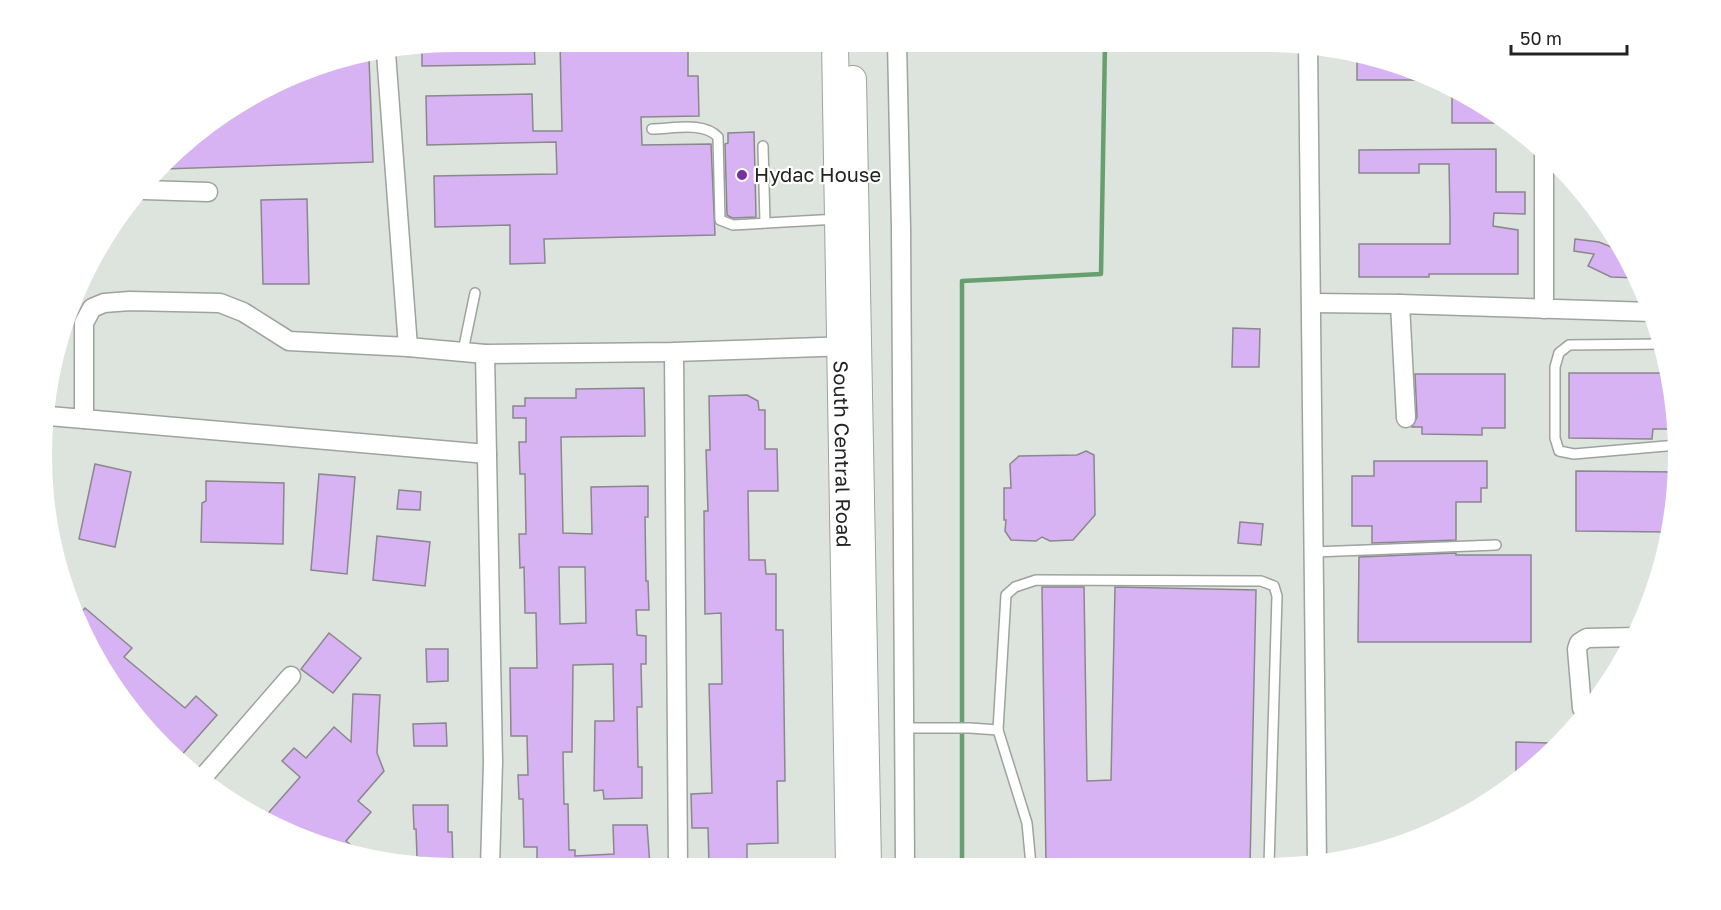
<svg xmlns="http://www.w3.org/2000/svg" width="1721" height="910" font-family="'Golos Text',sans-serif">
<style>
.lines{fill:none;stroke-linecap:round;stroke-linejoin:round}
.stream{stroke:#66a06e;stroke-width:4.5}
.building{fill:#d8b3f3;stroke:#8a878d;stroke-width:1.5;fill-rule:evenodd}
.lane-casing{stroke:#9da39e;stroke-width:12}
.street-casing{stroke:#9da39e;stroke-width:21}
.secondary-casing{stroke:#9da39e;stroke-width:28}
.lane{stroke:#fff;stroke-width:9}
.street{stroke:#fff;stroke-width:18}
.secondary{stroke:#fff;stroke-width:26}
.poi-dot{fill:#782fa2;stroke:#fff;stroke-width:2}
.labels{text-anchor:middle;stroke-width:4.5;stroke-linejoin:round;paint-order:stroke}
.poi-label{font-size:20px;fill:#222422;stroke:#fff;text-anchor:start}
.street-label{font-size:20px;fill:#222422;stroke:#fff}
</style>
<rect width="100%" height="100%" fill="#dde3dd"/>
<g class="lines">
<polyline class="stream" points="962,866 962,281 1101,274 1105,43"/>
</g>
<g class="building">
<polygon points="455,42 534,42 535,64 422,66 422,48"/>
<polygon points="560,42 688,42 688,76 698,76 699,116 641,117 642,145 711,144 715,235 544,239 545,263 510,264 510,225 435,227 434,176 557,174 556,142 427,145 426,96 532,94 533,131 562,131"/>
<polygon points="1357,55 1373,56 1433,80 1357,80"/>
<polygon points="356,58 369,58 373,162 164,169 203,128 322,64"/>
<polygon points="1452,95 1466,95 1511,123 1452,123"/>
<polygon points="754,132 756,217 732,218 727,215 725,144 728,143 728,133"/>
<polygon points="1496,149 1496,192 1525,192 1525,214 1494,213 1493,226 1518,230 1518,274 1429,274 1429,277 1359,277 1359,244 1450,244 1450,218 1449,164 1419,164 1419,173 1359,173 1359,150"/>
<polygon points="307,199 309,284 263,284 261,200"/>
<polygon points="1575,239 1599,242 1626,253 1637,278 1611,277 1588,266 1594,254 1574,251"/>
<polygon points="1233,328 1260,329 1259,367 1232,367"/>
<polygon points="1569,373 1669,373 1676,401 1676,429 1653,429 1652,439 1569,438"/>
<polygon points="1415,374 1505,374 1505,428 1482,428 1482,435 1422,434 1422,427 1412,427 1417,417"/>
<path d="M644 388 645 436 561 437 563 533 592 534 591 487 648 486V517H645L646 581H648L649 610H636L637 635 646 636V664H641L642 707H637L638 767H642V798L604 799 603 790 594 791 595 721H614L613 664 573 665 572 752H563L564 804H568L569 850H575V856L614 854 613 825H647L650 866 537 867V847H524L523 799H519L518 775H528L527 736H511L510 668H537L536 613H525L524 567 520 568 519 534H526L525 474H520L519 442H526V418H513V406H525V398H576V389ZM559 567H585L586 623 560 624Z"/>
<polygon points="747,395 758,401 759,410 765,410 765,449 777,449 778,491 748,491 749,560 765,560 766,574 776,574 776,630 783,630 785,781 777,781 778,843 747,844 747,866 709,866 708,828 692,828 691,794 712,793 709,684 722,684 721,613 705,614 704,511 708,511 706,450 710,450 709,396"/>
<polygon points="1086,451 1094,455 1095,515 1073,540 1050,541 1042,537 1036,541 1011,540 1005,531 1006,520 1004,520 1004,488 1011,488 1010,464 1019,456 1077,455"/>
<polygon points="1374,461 1487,461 1487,488 1481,488 1481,502 1456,502 1456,540 1372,543 1372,526 1352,526 1352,476 1374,476"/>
<polygon points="95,464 131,472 115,547 79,539"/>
<polygon points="1576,471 1678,472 1678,482 1670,532 1576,531"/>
<polygon points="319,474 355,477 347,574 311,570"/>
<polygon points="206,481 284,483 283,544 201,542 202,503 206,501"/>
<polygon points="399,490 421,492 420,510 397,509"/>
<polygon points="1240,522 1263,524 1261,545 1238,543"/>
<polygon points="377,536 430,542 425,586 373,580"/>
<polygon points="1456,553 1456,555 1531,555 1531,642 1358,642 1359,557"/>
<polygon points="1042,587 1084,587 1087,781 1111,780 1115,587 1256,590 1250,865 1046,865"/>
<polygon points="85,608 132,648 124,657 185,708 196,696 217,715 179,758 163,747 111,684 76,618"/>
<polygon points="329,633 361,658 333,693 301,669"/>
<polygon points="426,649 448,649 448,681 427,682"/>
<polygon points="353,694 380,695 377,753 384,771 358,801 371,812 346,841 364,857 348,854 272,825 263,819 300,777 282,761 294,748 306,758 334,727 351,742"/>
<polygon points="446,723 447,746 414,746 413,724"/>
<polygon points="1516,742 1549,743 1549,751 1516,781"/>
<polygon points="413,805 448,805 448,832 452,832 453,867 423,866 422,857 417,857 416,829 414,829"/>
</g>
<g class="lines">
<g class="lane-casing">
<g id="lane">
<path d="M652 129C673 129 703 121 718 137L720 220 733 225 838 219"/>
<polyline points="763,146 765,223"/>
<polyline points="1662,344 1569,345 1559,353 1555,367 1555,438 1559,451 1574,454 1677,445"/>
<polyline points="463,351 475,293"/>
<polyline points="1314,552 1496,545"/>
<polyline points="904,728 970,728 998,730"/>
<polyline points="1031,865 1027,823 998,730 1006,595 1015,587 1036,580 1261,581 1274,586 1277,596 1269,865"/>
</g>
</g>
<g class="street-casing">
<g id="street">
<polyline points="897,42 901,228 905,866"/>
<polyline points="1308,45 1317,864"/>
<polyline points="386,53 408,347 485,354 674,352 850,346"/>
<polyline points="144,190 208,192"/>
<polyline points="1312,303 1400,304 1652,312"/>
<polyline points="1400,304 1406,418"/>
<polyline points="1544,309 1544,152"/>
<polyline points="674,352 678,866"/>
<polyline points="485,354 493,762 490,867"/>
<polyline points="49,416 84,419 84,323 92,308 104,303 130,301 220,303 243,312 289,341 408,347"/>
<polyline points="84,419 487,454"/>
<polyline points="1587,711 1582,708 1577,649 1579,643 1587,638 1637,637"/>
<polyline points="204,776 291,676"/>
</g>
</g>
<g class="secondary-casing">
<g id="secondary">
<path id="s1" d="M835 42 849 866"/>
<polyline points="853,79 868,866"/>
</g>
</g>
<use href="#lane" class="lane"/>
<use href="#street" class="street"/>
<use href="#secondary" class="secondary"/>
</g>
<circle class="poi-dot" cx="742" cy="175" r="6"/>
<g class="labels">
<g class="poi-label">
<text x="754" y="182">Hydac House</text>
</g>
<g class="street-label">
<text dy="7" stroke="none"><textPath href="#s1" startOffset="412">South Central Road</textPath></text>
</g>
</g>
<path d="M0 0H1721V910H0ZM454 52H1266A402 402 0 0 1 1668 454V456A402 402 0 0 1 1266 858H454A402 402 0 0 1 52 456V454A402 402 0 0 1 454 52Z" fill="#fff" fill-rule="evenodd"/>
<path d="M1511 45v9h116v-9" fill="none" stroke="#222422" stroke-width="3"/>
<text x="1520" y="45" font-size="18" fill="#222422" stroke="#ffffff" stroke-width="4.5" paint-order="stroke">50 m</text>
</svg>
